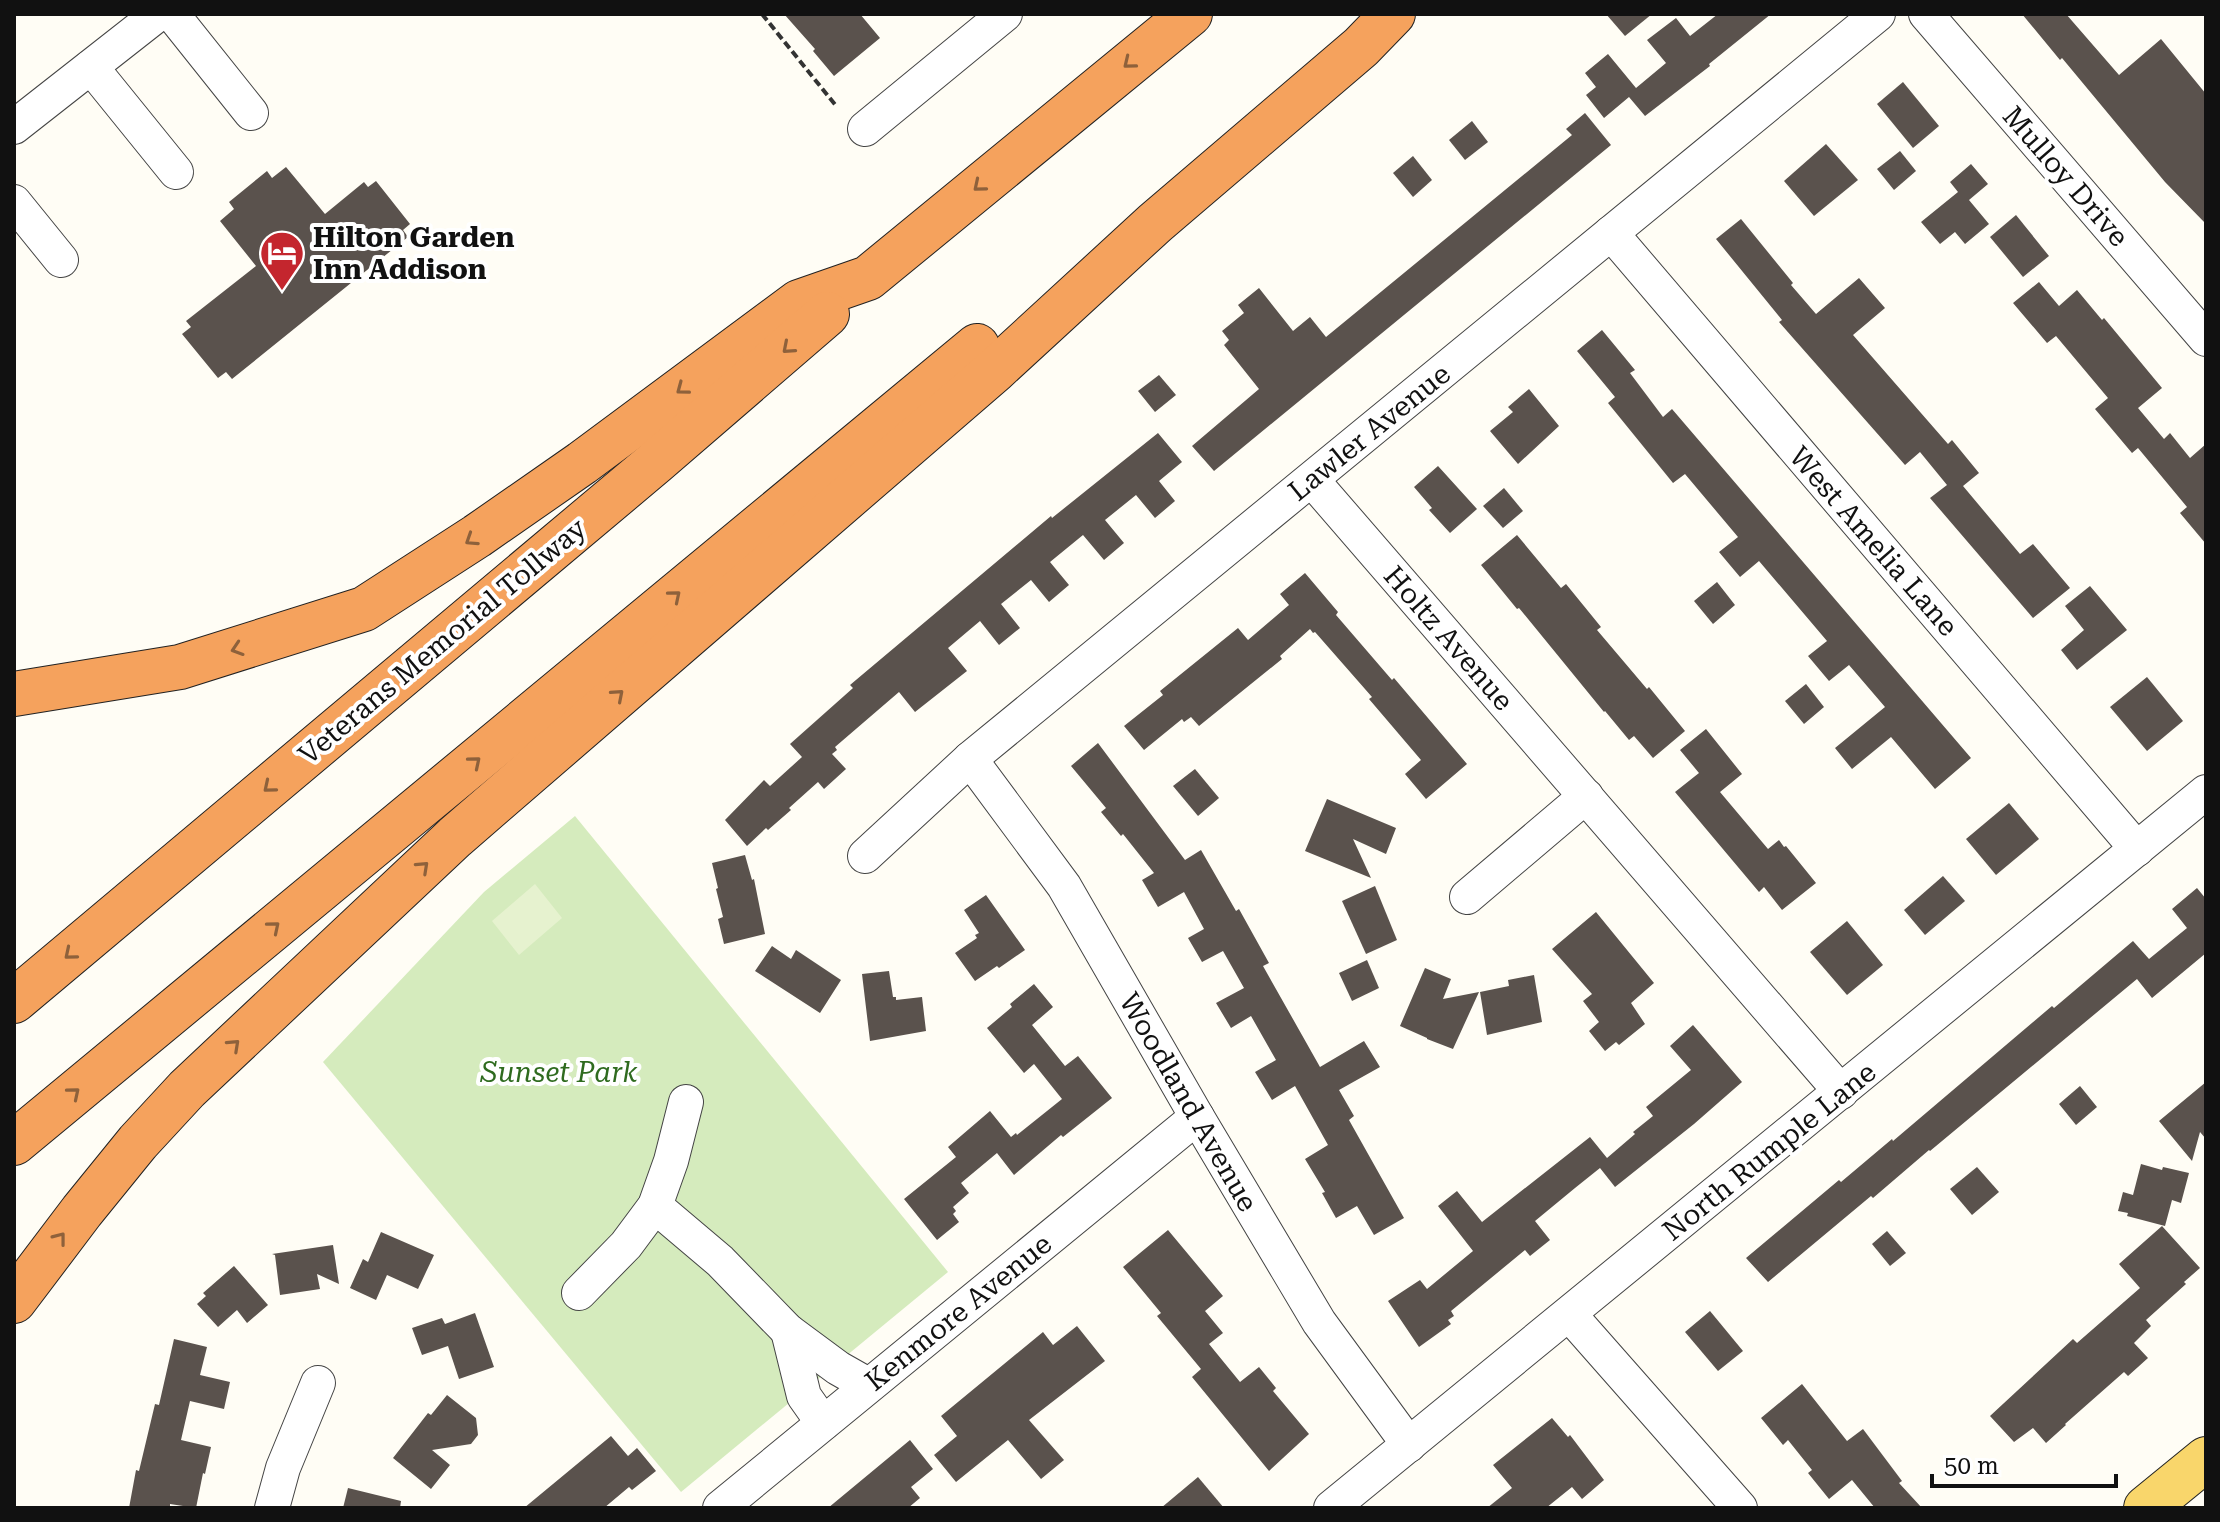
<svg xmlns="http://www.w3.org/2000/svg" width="2220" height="1522" font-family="'Roboto Serif',serif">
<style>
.green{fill:#d5ebbd}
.pitch{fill:#e6f2cf}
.building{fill:#5a524d}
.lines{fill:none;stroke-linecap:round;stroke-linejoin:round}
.minor-casing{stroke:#444;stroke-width:36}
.major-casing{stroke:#222;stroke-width:46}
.highway-casing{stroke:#222;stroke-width:46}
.path{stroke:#333;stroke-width:4;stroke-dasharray:8 4;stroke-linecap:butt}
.minor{stroke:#fff;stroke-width:34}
.major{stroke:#f9d66b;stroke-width:44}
.highway{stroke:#f5a25d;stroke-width:44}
.oneway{stroke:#8e613b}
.labels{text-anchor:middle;stroke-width:8;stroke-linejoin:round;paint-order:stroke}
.street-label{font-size:28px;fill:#111;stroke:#fff}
.poi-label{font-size:28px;font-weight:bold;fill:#111;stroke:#fff;text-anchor:start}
.park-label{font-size:28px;font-style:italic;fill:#2f6b1f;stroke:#fff}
</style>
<rect width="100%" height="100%" fill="#fffdf5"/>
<polygon class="green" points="575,816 948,1272 681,1492 323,1062 484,892"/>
<polygon class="pitch" points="535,884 562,918 519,955 492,921"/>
<g class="building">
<polygon points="784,14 860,14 880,38 834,76 813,51 815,49"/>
<polygon points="1606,14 1652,14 1625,36"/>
<polygon points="1718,14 1771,14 1709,64 1710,66 1645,116 1629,97 1604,118 1586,95 1596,87 1585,73 1608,54 1636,88 1666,63 1647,40 1676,18 1690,36"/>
<polygon points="2022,14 2066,14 2119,75 2161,39 2206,94 2206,224 2165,182 2062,58 2060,60"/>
<polygon points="1903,82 1939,126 1913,148 1877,104"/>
<polygon points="1585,113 1611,145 1214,471 1192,446 1259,389 1224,345 1229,340 1222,331 1244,313 1238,305 1259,288 1293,331 1310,317 1326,337 1572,135 1566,129"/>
<polygon points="1472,121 1488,142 1465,160 1449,140"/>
<polygon points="1826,144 1858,180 1814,216 1784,181"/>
<polygon points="1900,151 1916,171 1894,190 1877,169"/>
<polygon points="1413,156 1432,180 1413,197 1393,173"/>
<polygon points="1971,164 1988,184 1969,200 1989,224 1965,244 1955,232 1940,244 1921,222 1958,192 1950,182"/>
<polygon points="286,167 325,214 364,182 368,187 376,181 410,224 403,230 408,237 232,379 226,372 218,378 182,334 191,327 186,321 256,266 220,221 234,209 229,202 267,171 272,178"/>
<polygon points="2016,215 2049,256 2023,277 1990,237"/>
<polygon points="1741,219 1793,283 1791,285 1816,314 1859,278 1885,308 1853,335 1948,444 1952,440 1979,473 1963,486 2020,554 2033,544 2070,588 2033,618 1930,498 1947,485 1920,452 1905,465 1779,322 1782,320 1716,239"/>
<polygon points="2039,282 2059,306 2077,290 2102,320 2104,318 2162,388 2138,408 2164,439 2170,433 2190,458 2206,444 2206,544 2180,513 2187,507 2138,448 2132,453 2095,409 2108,398 2056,336 2047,343 2013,303"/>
<polygon points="1602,330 1635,370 1630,373 1663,417 1672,409 1971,758 1935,789 1891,737 1852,769 1835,748 1885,707 1849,665 1829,681 1808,656 1827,641 1759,561 1740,577 1719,552 1738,537 1685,474 1673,483 1608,403 1615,397 1577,351"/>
<polygon points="1159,375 1176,395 1155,412 1138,391"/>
<polygon points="1529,389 1559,426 1518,464 1490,431 1513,412 1508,407"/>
<polygon points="1158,433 1182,462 1159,481 1175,501 1155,518 1136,495 1105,520 1124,543 1104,560 1083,535 1050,562 1069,585 1049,602 1031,580 1001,604 1020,628 999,645 980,621 948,648 967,671 915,712 899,692 835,747 837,750 832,754 846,769 824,789 818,782 789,808 791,810 768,830 766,828 747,846 725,820 764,780 770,786 802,757 790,744 853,688 850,685 1051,516 1052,518"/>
<polygon points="1438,466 1477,509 1450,533 1429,510 1432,508 1414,487"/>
<polygon points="1504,488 1523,511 1503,528 1483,506"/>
<polygon points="1517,535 1561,588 1566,584 1601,627 1597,630 1647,689 1649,687 1685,731 1653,758 1634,736 1629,740 1605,711 1604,712 1519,608 1517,609 1481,565"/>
<polygon points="1305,573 1338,612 1336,615 1392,680 1394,678 1467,764 1426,799 1405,774 1421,760 1369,699 1372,697 1315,632 1313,633 1310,629 1280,656 1282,659 1199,726 1191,717 1184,722 1182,719 1144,750 1124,726 1163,695 1160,691 1238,628 1248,640 1289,605 1280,594"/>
<polygon points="1717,582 1735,605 1713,624 1694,601"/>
<polygon points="2090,586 2127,630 2077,670 2061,650 2084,630 2065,606"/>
<polygon points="2147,677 2183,721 2147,751 2110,707"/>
<polygon points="1806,684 1824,707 1804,724 1785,701"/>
<polygon points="1706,729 1742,774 1720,792 1768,849 1779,840 1784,847 1786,846 1816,883 1782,910 1764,887 1759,892 1675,792 1699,773 1680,750"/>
<polygon points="1098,743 1185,860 1201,850 1236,911 1239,909 1269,963 1263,966 1320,1067 1364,1041 1380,1067 1339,1090 1354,1116 1349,1120 1404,1218 1374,1235 1357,1206 1336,1218 1322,1193 1325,1192 1305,1159 1328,1145 1295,1086 1272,1100 1255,1072 1276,1060 1251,1016 1231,1028 1216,1003 1244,988 1223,951 1202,962 1188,938 1204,929 1184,892 1158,907 1142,880 1154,873 1123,834 1121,836 1101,812 1106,808 1071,766"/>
<polygon points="1195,769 1219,798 1198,816 1173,786"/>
<polygon points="1327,799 1396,828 1386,854 1353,839 1371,878 1305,851"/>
<polygon points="2009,803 2039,839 1996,875 1966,839"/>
<polygon points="745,855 752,880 754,879 765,934 724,944 718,919 723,917 716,889 718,888 712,863"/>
<polygon points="1943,876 1965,901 1925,935 1904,910"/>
<polygon points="1375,886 1397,940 1366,954 1342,901"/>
<polygon points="2197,888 2206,899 2206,953 2152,998 2137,979 1930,1151 1929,1150 1873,1198 1871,1196 1768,1282 1746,1258 1839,1180 1841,1182 1892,1139 1893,1141 2052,1006 2054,1008 2133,941 2149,959 2187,928 2172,909"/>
<polygon points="986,895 1025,950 999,968 997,966 975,981 955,953 977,938 975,935 979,933 964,910"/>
<polygon points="1596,912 1654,983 1631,1003 1645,1024 1619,1045 1616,1042 1605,1051 1589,1031 1599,1022 1583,1001 1592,994 1552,949"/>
<polygon points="1847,921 1883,965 1847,995 1810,952"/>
<polygon points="772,946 791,959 796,950 841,980 820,1013 755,971"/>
<polygon points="1367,960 1379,988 1352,1001 1339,973"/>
<polygon points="1425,968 1451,979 1443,999 1479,992 1453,1049 1427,1039 1427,1038 1400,1026"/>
<polygon points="889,971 893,997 896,997 896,1000 922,997 926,1031 870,1041 862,974"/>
<polygon points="1534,975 1542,1022 1487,1035 1480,992 1509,986 1508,980"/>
<polygon points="1034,984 1053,1007 1032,1025 1065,1066 1078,1056 1112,1098 1063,1137 1061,1135 1014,1175 997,1153 961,1183 969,1193 953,1207 956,1211 953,1214 959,1222 937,1240 904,1199 956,1157 948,1147 990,1111 1011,1137 1016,1133 1017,1135 1062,1099 1034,1064 1024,1073 987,1028 1012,1007 1010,1004"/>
<polygon points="1693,1025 1742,1082 1694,1124 1615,1187 1600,1168 1575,1188 1535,1221 1550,1240 1530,1256 1525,1250 1451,1311 1454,1316 1448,1320 1451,1324 1419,1347 1388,1301 1420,1280 1427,1289 1473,1251 1438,1206 1457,1191 1482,1222 1590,1137 1607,1158 1635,1134 1633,1132 1653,1116 1646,1107 1691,1070 1670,1046"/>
<polygon points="2206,1082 2206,1139 2200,1132 2192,1161 2159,1121"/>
<polygon points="2080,1086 2097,1107 2076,1125 2059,1104"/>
<polygon points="2141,1164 2162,1170 2163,1167 2189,1173 2181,1203 2172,1200 2165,1226 2127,1216 2128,1213 2118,1211 2123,1192 2133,1195"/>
<polygon points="1977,1167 1999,1192 1972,1215 1950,1189"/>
<polygon points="2162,1226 2200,1268 2184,1282 2186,1284 2146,1320 2151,1326 2134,1343 2148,1358 2128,1376 2124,1372 2065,1424 2066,1425 2046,1443 2033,1428 2014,1442 1990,1416 2073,1339 2077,1343 2140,1288 2119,1264"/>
<polygon points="1168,1230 1223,1296 1205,1311 1223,1333 1209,1344 1240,1382 1259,1367 1276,1388 1273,1391 1309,1434 1269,1471 1192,1377 1201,1369 1157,1316 1161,1313 1123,1267"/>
<polygon points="1887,1231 1906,1253 1890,1266 1872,1244"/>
<polygon points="381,1232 434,1255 418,1289 387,1275 376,1300 350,1288 363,1259 368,1262"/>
<polygon points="333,1245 339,1284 317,1274 320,1289 280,1295 275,1255 272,1254"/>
<polygon points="234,1266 268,1305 247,1323 237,1310 218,1327 197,1304 206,1296 203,1293"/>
<polygon points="1710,1311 1743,1351 1718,1371 1685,1332"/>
<polygon points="475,1313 494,1367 459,1379 448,1346 422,1355 412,1328 442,1318 445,1324"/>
<polygon points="1077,1326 1105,1361 1029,1420 1064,1460 1041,1479 1008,1440 956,1482 934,1455 957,1436 941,1416 1043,1332 1053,1345"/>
<polygon points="174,1339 207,1347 200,1375 230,1382 224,1409 190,1401 181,1440 211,1447 205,1474 203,1473 196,1508 170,1504 170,1508 129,1508 136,1470 139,1471 155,1404 159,1405"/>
<polygon points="1802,1384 1847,1441 1863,1429 1902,1481 1899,1483 1922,1508 1875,1508 1852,1480 1829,1499 1808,1473 1812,1470 1788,1440 1783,1445 1761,1418"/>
<polygon points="447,1395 476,1418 478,1435 471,1444 432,1450 450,1465 431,1489 393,1458 428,1413 431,1415"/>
<polygon points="1552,1418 1568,1437 1570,1435 1604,1480 1582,1499 1572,1487 1546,1508 1487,1508 1512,1488 1493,1465"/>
<polygon points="611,1436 628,1456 637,1448 656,1471 632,1490 629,1487 604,1508 524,1508"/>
<polygon points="910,1440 933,1469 911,1487 920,1498 908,1508 828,1508"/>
<polygon points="1198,1477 1224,1508 1161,1508"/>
<polygon points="348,1488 401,1501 400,1508 343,1508"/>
</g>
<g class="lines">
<g class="minor-casing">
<g id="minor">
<polyline points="172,14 251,113"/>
<polyline points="1926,14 2206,339"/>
<polyline points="91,67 176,172"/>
<polyline points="14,127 158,14"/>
<polyline points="865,129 1005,14"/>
<polyline points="14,202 61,260"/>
<polyline points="1611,233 2137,849"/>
<polyline points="1312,480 1841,1092"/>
<polyline points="970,759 1064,886 1197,1117 1319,1322 1409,1445"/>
<polyline points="865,856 970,759 1878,14"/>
<polyline points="1467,897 1586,796"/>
<polyline points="655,1206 720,1261 788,1331 838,1368 868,1385"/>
<polyline points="579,1293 626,1245 655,1206 671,1161 686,1102"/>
<polyline points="1569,1314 1740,1508"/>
<polyline points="788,1331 804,1396 823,1423"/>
<polyline points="272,1508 283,1468 318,1383"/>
<polyline points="720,1508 1197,1117"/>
<polyline points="1331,1508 2206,792"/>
</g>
</g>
<g class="major-casing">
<polyline id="major" points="2146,1508 2206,1459"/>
</g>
<g class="highway-casing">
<g id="highway">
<polyline points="14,694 180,667 364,609 477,536 582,463 799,302 868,278 1190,14"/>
<polyline points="14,1001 657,461 827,314"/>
<polyline points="14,1143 977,346"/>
<polyline points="14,1301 82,1211 138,1142 187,1089 455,837 995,370 1155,223 1361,47 1393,14"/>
</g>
</g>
<polyline class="path" points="762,14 837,107"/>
<use href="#minor" class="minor"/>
<use href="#major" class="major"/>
<use href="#highway" class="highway"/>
</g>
<defs><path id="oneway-chevron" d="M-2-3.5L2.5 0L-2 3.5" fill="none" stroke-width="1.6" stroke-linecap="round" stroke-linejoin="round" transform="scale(2)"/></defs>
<g class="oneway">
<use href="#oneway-chevron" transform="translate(1129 63) rotate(141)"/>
<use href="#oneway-chevron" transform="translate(979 186) rotate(140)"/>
<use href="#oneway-chevron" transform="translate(788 348) rotate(139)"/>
<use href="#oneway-chevron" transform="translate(682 389) rotate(143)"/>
<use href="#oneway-chevron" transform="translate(471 540) rotate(147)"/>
<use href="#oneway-chevron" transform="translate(675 596) rotate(-40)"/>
<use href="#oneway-chevron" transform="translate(237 649) rotate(162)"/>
<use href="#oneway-chevron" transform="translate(618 695) rotate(-41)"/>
<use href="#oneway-chevron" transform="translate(475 762) rotate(-40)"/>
<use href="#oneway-chevron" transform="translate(269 787) rotate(140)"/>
<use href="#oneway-chevron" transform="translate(423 867) rotate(-43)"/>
<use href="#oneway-chevron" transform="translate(274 927) rotate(-40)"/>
<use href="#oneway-chevron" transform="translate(70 954) rotate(140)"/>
<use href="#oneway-chevron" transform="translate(234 1045) rotate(-43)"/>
<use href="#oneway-chevron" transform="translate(74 1093) rotate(-40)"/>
<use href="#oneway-chevron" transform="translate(60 1238) rotate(-52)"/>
</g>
<defs>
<g id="hotel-pin" transform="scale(2.3)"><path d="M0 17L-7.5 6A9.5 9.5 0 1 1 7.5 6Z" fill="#c4262e" stroke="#fff"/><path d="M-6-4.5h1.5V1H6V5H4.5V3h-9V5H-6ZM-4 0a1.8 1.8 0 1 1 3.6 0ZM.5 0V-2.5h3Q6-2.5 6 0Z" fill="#fff"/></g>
</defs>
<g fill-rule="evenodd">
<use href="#hotel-pin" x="282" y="253"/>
</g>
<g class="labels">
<g class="street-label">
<text transform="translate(2066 176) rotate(49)" y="10">Mulloy Drive</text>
<text transform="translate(1369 432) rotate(-39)" y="10">Lawler Avenue</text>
<text transform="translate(1874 541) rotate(49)" y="10">West Amelia Lane</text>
<text transform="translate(1449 638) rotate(49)" y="10">Holtz Avenue</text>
<text transform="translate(442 641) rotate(-40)" y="10">Veterans Memorial Tollway</text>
<text transform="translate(1189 1102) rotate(60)" y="10">Woodland Avenue</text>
<text transform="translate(1769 1151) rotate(-39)" y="10">North Rumple Lane</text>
<text transform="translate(958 1312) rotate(-39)" y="10">Kenmore Avenue</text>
</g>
<g class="poi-label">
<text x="313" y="247">Hilton Garden<tspan x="313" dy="32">Inn Addison</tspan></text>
</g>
<g class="park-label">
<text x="559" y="1082">Sunset Park</text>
</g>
</g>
<rect width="2220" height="1522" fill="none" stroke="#111111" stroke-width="32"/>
<path d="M1932 1474v12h184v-12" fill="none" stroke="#111111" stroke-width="4"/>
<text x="1944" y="1474" font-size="24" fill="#111111" stroke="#ffffff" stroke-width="6" paint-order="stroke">50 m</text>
</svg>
